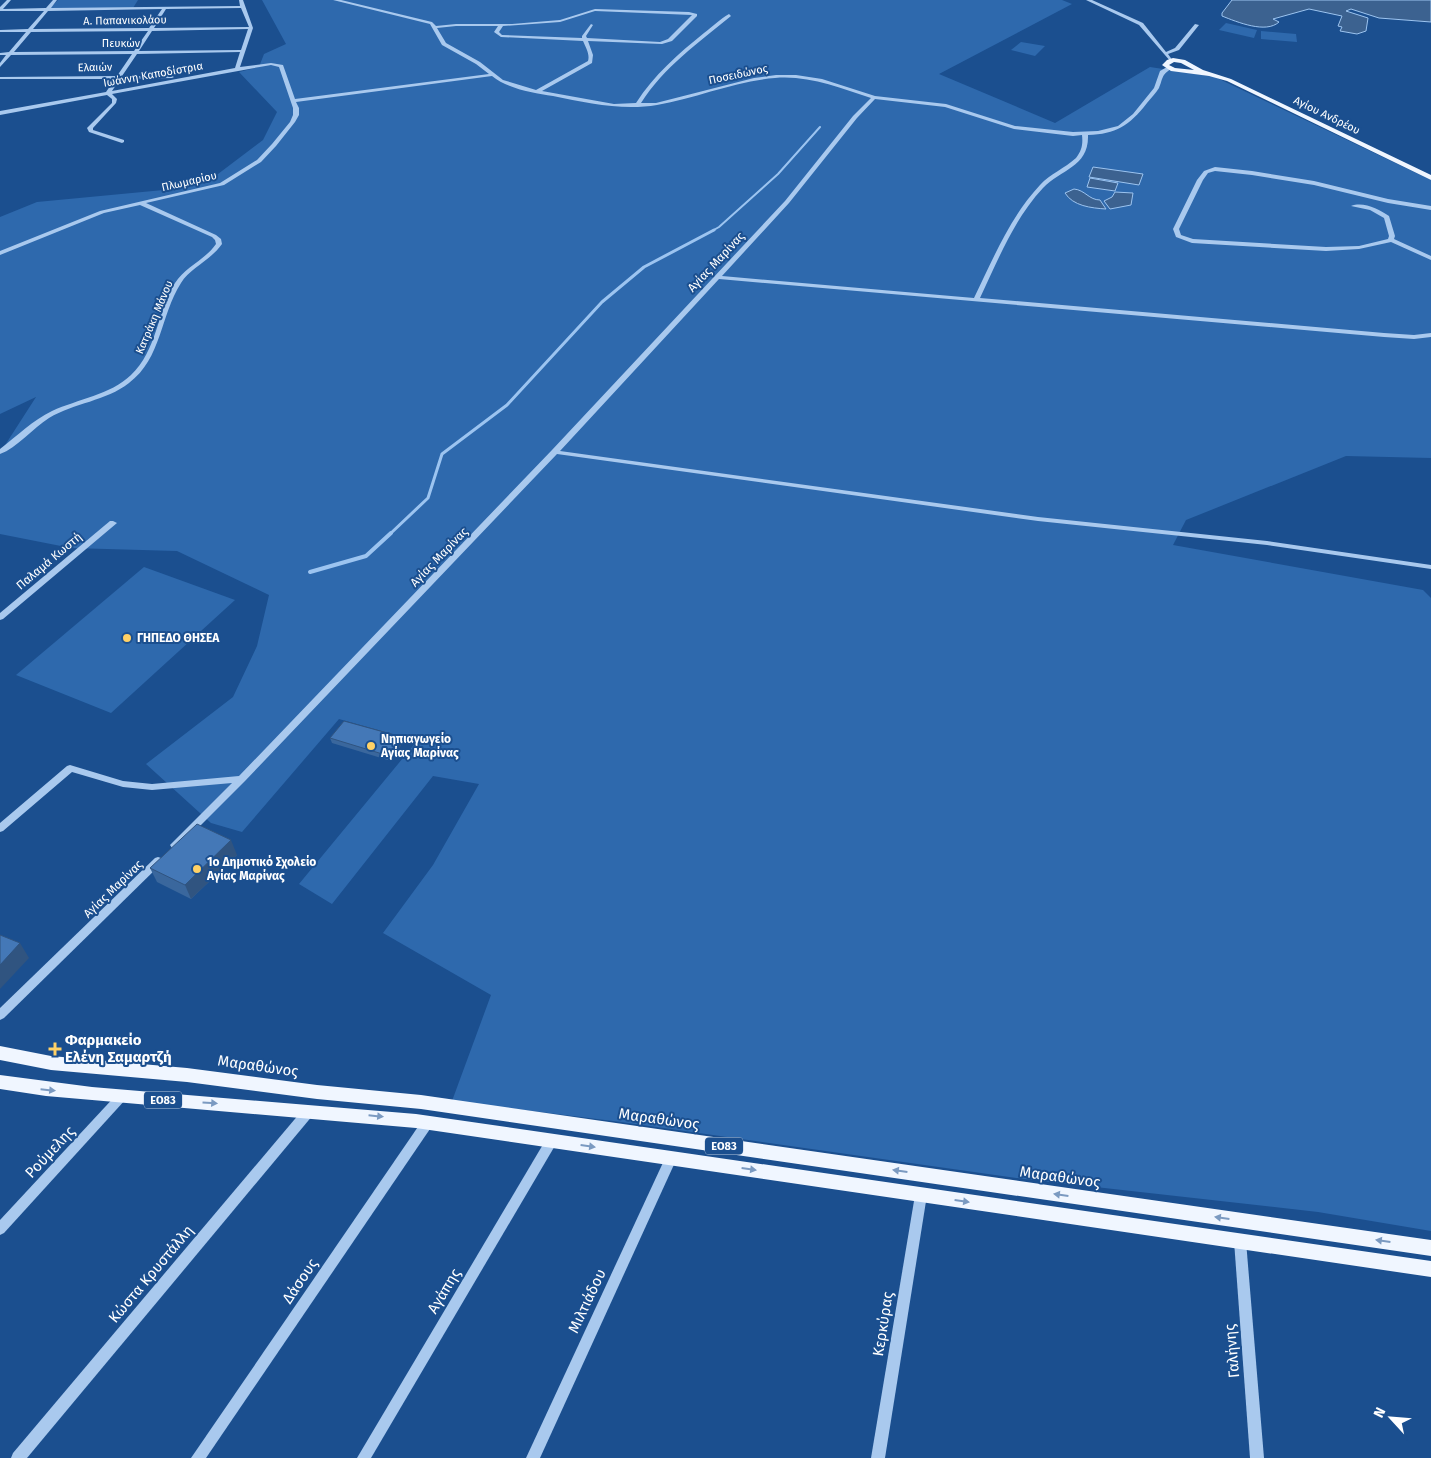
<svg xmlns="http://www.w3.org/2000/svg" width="1431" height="1458" font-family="'Fira Sans',sans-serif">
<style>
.green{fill:#2e69ad}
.water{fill:#3c6290;stroke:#9cc4f0}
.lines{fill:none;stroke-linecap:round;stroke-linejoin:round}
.stream-far2{stroke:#9cc4f0;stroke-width:2}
.stream-far1{stroke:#9cc4f0;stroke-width:3}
.stream{stroke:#9cc4f0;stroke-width:4}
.minor{fill:#a9c9ee;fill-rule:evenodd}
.major{fill:#f0f6ff;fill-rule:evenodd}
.wall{fill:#3a679d}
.shaded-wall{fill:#305480}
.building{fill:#4478b7;stroke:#305480}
.oneway{fill:#7b9ac1}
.poi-dot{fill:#ffd166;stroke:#1b4f8f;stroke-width:2}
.labels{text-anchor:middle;stroke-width:4;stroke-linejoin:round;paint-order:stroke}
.far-street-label{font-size:11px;fill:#fff;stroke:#1b4f8f}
.shield{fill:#1b4f8f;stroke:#bbcadd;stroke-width:1}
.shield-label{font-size:11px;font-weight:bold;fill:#fff}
.street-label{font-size:12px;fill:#fff;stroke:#1b4f8f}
.poi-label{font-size:12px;font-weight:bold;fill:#fff;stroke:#1b4f8f;text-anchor:start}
.near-poi-label{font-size:15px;font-weight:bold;fill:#fff;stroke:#1b4f8f;text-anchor:start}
.near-street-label{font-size:15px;fill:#fff;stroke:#1b4f8f}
</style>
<rect width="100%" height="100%" fill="#1b4f8f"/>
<g class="green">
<polygon points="58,0 138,0 133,8 50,8"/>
<polygon points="262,0 1062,0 1072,4 939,74 1055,123 1150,67 1215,77 1431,180 1431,458 1346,456 1186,520 1173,545 1423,590 1431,598 1431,1231 1318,1212 1024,1179 621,1122 452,1101 491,995 383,933 433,865 479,784 433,776 332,904 299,884 417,741 339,719 242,832 211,823 146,764 233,697 257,646 269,595 177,551 71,548 0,534 0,453 36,397 0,414 0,217 37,202 174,189 218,174 263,140 277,112 239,72 259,67 264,54 286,44"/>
<polygon points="1226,23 1257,30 1254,38 1219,30"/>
<polygon points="1261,31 1296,34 1297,42 1261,39"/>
<polygon points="1021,42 1045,46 1035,56 1011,50"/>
<polygon points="144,567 235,600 111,713 16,675"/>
</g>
<g class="water">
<path d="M1232 0H1431V22L1379 18 1351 9 1346 11 1368 18 1366 31 1357 34 1340 31 1342 27 1338 26 1342 16 1309 9 1273 19 1279 22C1266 34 1237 22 1222 16V13Z"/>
<polygon points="1093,167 1143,174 1139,185 1089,177"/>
<polygon points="1090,178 1118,183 1115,191 1087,187"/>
<path d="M1074 189C1085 190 1089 200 1100 200L1106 209C1091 208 1073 206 1065 193Z"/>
<polygon points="1115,192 1133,193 1131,205 1110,209 1104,201 1112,197"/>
</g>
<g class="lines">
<polyline class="stream-far2" points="712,231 719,227 778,174 820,127"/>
<polyline class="stream-far1" points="390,534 428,498 442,454 507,405 602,302 644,267 714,230"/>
<polyline class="stream" points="310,572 366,556 391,533"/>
<g class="minor">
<path d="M7 0H11L3 9 46 8 53 0H57L51 8 240 6 239 0H243L253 28 240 67 271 63 283 65 295 99 489 74 476 64 442 45 430 24 333 0H341L432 22 436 26 456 24H512L560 20 595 9 689 12 697 14V16L672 41 662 44 588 41 593 55 592 63 542 91 614 104 636 103C654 75 678 54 704 33 712 27 720 19 729 14L731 16C698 43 664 67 641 103H656L754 78 776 75H796L822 79 875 96 946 104 1015 126 1073 132 1098 131 1118 126 1133 114 1154 88 1160 71 1167 67H1171V69C1161 75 1163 79 1159 88 1156 93 1151 98 1147 103 1129 126 1116 134 1088 135 1089 167 1061 169 1043 188 1014 219 998 260 980 298L1384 333 1414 335 1431 333V337L1414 339 1384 337 719 279 560 451 1038 517 1267 541 1431 565V569L1267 545 1038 521 557 454 245 781 178 848H172L170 845 232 783 152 790 123 787 72 772 3 831 0 832V823L67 766 70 765 123 781 152 784 239 776 552 450 785 201 853 116 871 98C840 88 808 75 775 78 735 81 697 98 657 105 623 111 587 103 553 96 533 93 508 89 492 76L296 102 299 108V115L295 122 276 146 261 162 224 185 146 203 216 235 221 239 222 244C210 261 190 268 181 283 160 316 162 358 129 383 106 401 74 403 49 418 33 428 17 448 0 454V449C17 436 33 420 52 411 78 399 110 395 131 375 157 351 157 312 175 283 185 267 205 260 216 244L215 240 212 237 140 205 104 213 0 255V251L100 211 220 183 257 160 272 144 290 122 293 115V108L279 67 271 65 112 94 117 99 116 103 93 128V130L124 140V142L122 143 89 132 87 128 112 103V99L107 95 0 115V111L106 92 115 79H0V77L117 76 132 54 11 55 0 67V63L6 55H0V53L9 52 26 32H0V30L28 29 44 11H0V7ZM241 8 249 27 154 28 166 9ZM162 9 149 28 33 29 48 11ZM595 11 692 15 668 39 660 42 587 38 586 36 593 25 591 24 582 36V38L502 35 499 32 503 26 560 22ZM456 26H498L494 32 501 37 583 41C586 48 590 54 588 61L536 90 503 80 480 62 446 43 437 28ZM248 29 241 50 139 51 152 31ZM148 31 134 51 14 52 31 32ZM240 52 235 68 112 91 120 79 172 78 174 77 172 76H122L137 54ZM875 99 945 107 1014 129 1073 136 1082 135C1083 144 1082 150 1076 158 1065 168 1050 174 1040 185 1010 217 993 259 974 298L722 276 789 203 857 118Z"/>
<polygon points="1086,0 1092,0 1143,23 1166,52 1175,48 1195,24 1199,25 1179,50 1168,54 1173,61 1171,62 1139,25"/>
<path d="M1215 167 1252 171 1314 181 1388 199 1431 206V210L1388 203 1314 185 1252 175 1215 171 1208 173 1203 180 1179 229 1181 235 1193 239 1326 247 1359 246 1388 239 1389 236 1384 218 1370 210 1351 206C1363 201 1379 209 1389 216L1395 236 1394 239 1431 256V260L1391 242 1359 249 1326 251 1192 243 1176 237 1173 229 1197 180 1204 171Z"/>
<polygon points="110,521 113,521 117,523 3,619 0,620 0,613"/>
<polygon points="158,857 161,858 163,861 161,864 4,1018 0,1020 0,1008 155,858"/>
<polygon points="122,1091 126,1093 127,1096 126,1099 4,1233 0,1235 0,1220 118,1093"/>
<polygon points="309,1106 313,1107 315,1111 313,1115 27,1458 11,1458 13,1453 305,1107"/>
<polygon points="428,1117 432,1118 434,1122 432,1126 206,1458 191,1458 424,1118"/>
<polygon points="552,1135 556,1136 558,1140 556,1144 371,1458 357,1458 548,1136"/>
<polygon points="671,1153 675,1154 677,1158 540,1458 526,1458 667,1154"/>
<polygon points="921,1190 925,1191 927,1195 885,1458 871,1458 915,1195 917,1191"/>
<polygon points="1240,1235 1244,1237 1246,1241 1264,1458 1250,1458 1234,1241 1236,1237"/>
</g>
<g class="major">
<path d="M1173 58 1185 60 1203 70 1231 79 1431 175V180L1227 81 1209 76 1171 71 1162 65 1167 60ZM1174 62 1181 63 1194 70 1175 68 1169 65Z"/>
<polygon points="0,1046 51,1056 187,1068 317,1085 421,1095 1431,1240 1431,1256 421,1109 317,1099 187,1082 51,1070 0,1060"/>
<polygon points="0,1075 92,1087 416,1114 1431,1261 1431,1277 416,1128 46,1096 0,1089"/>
</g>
</g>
<g class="wall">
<polygon points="402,737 403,742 391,761 332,743 330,738"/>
<polygon points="237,855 191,899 157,882 150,868"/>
</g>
<g class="shaded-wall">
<polygon points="402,737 403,742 391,761 389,756"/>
<polygon points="231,840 237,855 191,899 185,885"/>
<polygon points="20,943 29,958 0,989 0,965"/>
</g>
<g class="building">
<polygon points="344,721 402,737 389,756 330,738"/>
<polygon points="197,824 231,840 185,885 150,868"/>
<polygon points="0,935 20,943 0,965"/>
</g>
<defs><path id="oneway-solid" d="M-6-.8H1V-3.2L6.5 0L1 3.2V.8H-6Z" transform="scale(1.25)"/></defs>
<g class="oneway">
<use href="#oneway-solid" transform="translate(48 1090) rotate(6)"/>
<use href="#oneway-solid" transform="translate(210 1103) rotate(4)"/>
<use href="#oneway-solid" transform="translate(376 1116) rotate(6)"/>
<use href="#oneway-solid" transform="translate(588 1146) rotate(8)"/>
<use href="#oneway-solid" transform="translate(749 1169) rotate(8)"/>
<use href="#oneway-solid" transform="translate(900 1171) rotate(-172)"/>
<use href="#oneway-solid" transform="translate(1061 1195) rotate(-172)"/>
<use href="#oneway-solid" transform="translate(962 1201) rotate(8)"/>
<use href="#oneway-solid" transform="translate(1222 1218) rotate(-172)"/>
<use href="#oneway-solid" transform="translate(1383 1241) rotate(-172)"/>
</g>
<g class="poi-dot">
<circle cx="127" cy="638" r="5"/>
<circle cx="371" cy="746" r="5"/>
<circle cx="197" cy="869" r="5"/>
<path d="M52.5 1041.5h5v5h5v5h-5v5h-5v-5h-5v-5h5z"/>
</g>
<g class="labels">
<g class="far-street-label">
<text transform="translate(125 20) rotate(-1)" y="4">Α. Παπανικολάου</text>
<text x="121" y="47">Πευκών</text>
<text transform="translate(95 67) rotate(-1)" y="4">Ελαιών</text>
<text transform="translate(153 74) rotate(-10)" y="4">Ιωάννη Καποδίστρια</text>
<text transform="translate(738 74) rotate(-12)" y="4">Ποσειδώνος</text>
<text transform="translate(1327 115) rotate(26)" y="4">Αγίου Ανδρέου</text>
<text transform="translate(189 181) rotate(-13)" y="4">Πλωμαρίου</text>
<text transform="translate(154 317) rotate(-67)" y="4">Κατράκη Μάνου</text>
</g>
<g class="shield">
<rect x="144" y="1091.5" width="38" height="17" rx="4"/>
<rect x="705" y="1137.5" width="38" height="17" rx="4"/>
</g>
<g class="shield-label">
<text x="163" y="1104">ΕΟ83</text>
<text x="724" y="1150">ΕΟ83</text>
</g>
<g class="street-label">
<text transform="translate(716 262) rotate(-47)" y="4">Αγίας Μαρίνας</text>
<text transform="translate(439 557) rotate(-46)" y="4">Αγίας Μαρίνας</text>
<text transform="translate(49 561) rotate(-40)" y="4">Παλαμά Κωστή</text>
<text transform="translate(113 889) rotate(-44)" y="4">Αγίας Μαρίνας</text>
</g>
<g class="poi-label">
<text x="137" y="642">ΓΗΠΕΔΟ ΘΗΣΕΑ</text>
<text x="381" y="743">Νηπιαγωγείο<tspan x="381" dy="14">Αγίας Μαρίνας</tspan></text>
<text x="207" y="866">1ο Δημοτικό Σχολείο<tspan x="207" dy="14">Αγίας Μαρίνας</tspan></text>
</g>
<g class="near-poi-label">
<text x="65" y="1045">Φαρμακείο<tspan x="65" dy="17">Ελένη Σαμαρτζή</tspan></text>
</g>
<g class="near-street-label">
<text transform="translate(258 1066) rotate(8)" y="5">Μαραθώνος</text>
<text transform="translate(659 1119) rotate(8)" y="5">Μαραθώνος</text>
<text transform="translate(50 1152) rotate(-47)" y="5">Ρούμελης</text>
<text transform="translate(1060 1177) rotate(8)" y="5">Μαραθώνος</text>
<text transform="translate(151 1274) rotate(-50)" y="5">Κώστα Κρυστάλλη</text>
<text transform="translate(300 1281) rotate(-56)" y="5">Δάσους</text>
<text transform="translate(444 1291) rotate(-59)" y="5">Αγάπης</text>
<text transform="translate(587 1301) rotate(-65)" y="5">Μιλτιάδου</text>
<text transform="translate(883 1324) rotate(-81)" y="5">Κερκύρας</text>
<text transform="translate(1232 1351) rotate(-95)" y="5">Γαλήνης</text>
</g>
</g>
<g transform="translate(1391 1418) rotate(296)" stroke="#1b4f8f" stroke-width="4" paint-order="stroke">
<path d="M0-4L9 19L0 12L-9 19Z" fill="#ffffff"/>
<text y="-8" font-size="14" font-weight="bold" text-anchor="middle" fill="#ffffff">N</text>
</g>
</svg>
